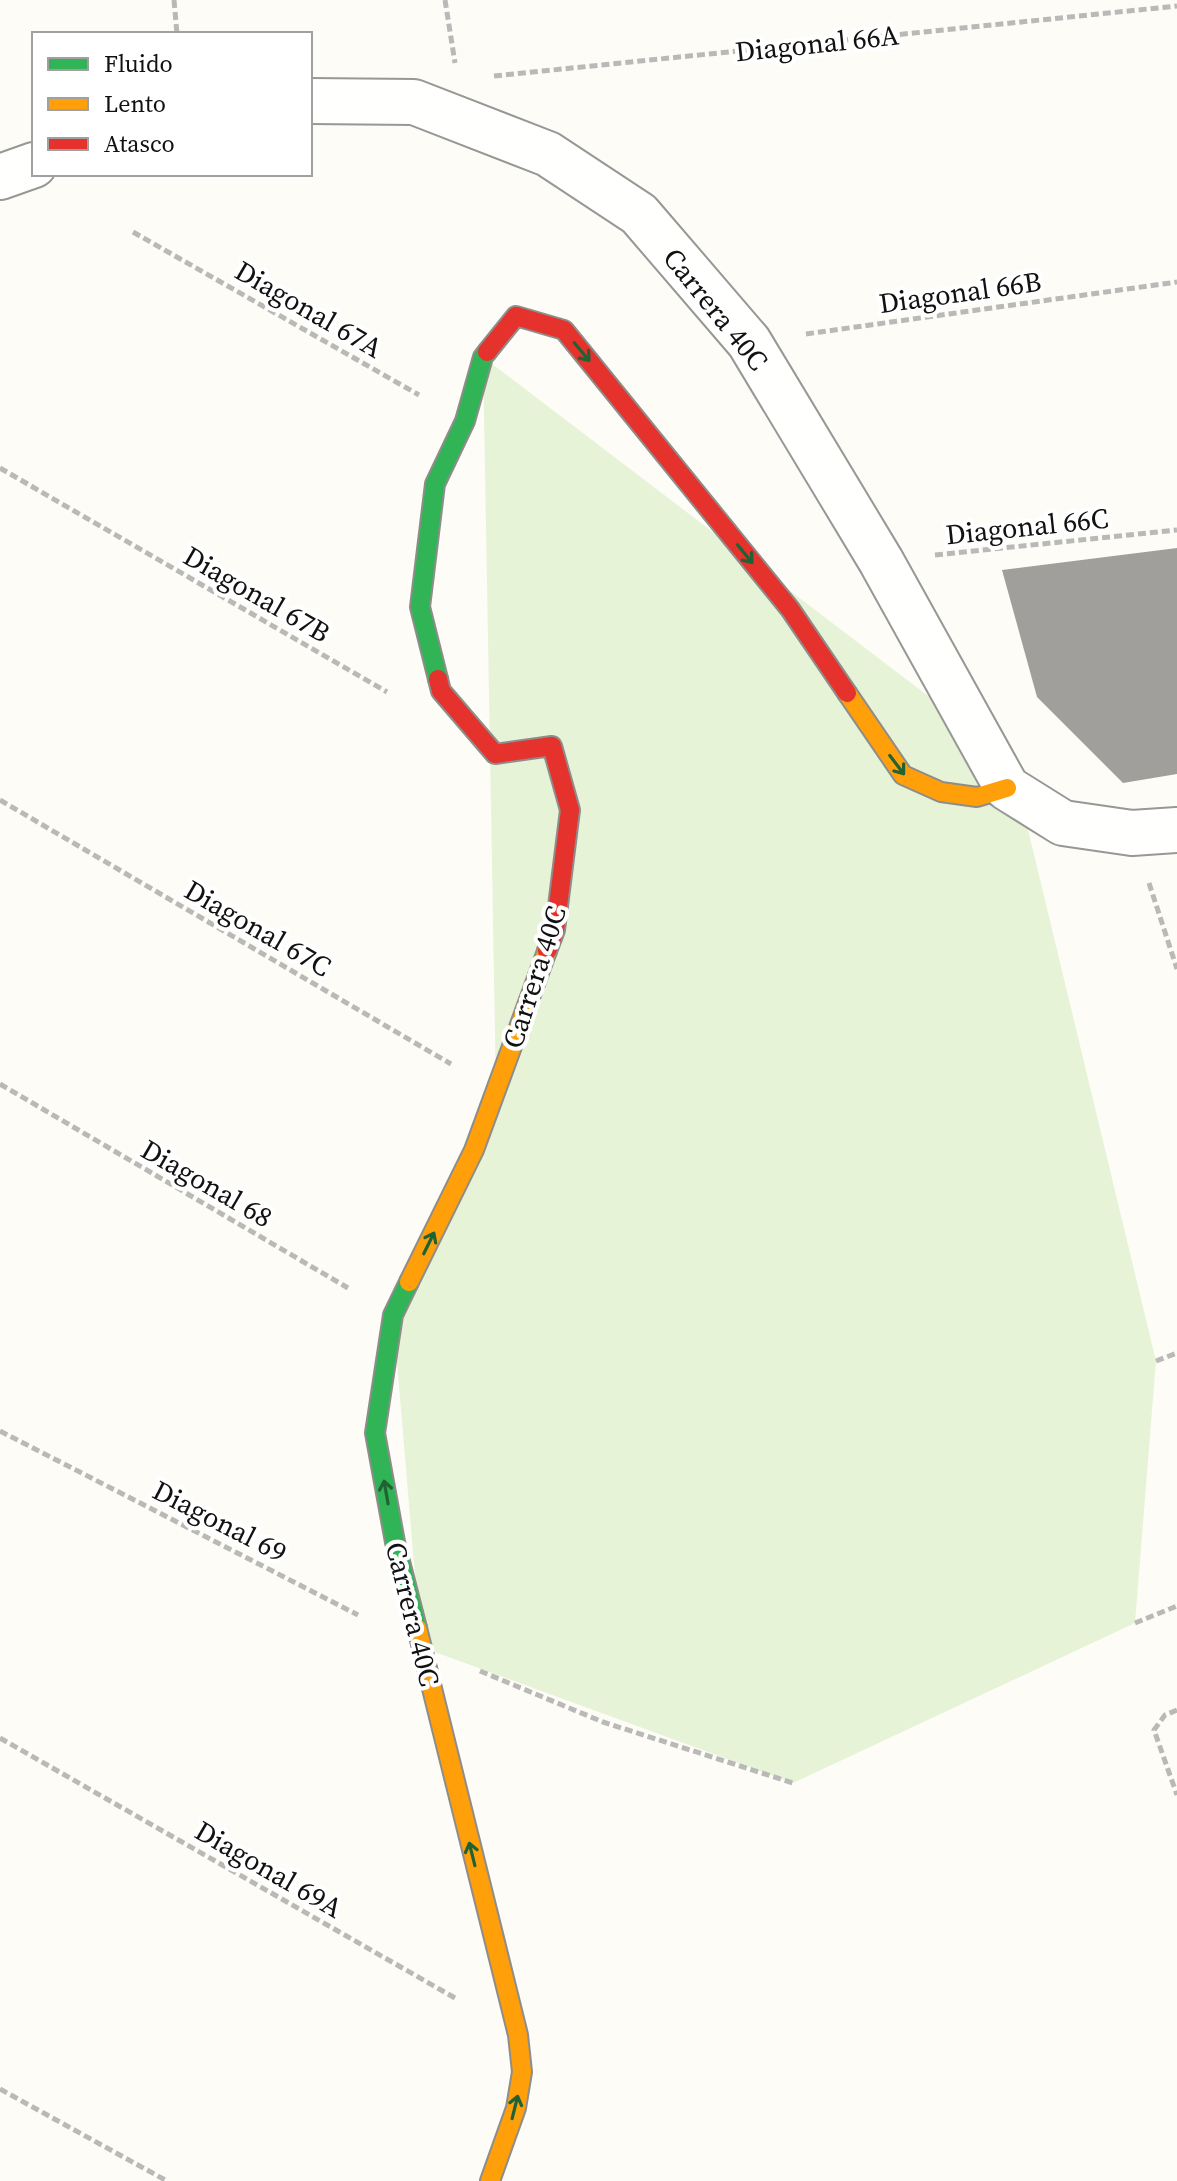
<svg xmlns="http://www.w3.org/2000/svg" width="1177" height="2181" font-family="'Source Serif 4',serif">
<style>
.green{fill:#e7f3d7}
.building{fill:#a19f9c}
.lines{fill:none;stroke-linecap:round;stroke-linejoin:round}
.street-casing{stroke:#979795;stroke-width:48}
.fast-casing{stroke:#8e8d8b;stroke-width:22}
.slow-casing{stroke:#8e8d8b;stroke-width:22}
.jam-casing{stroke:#8e8d8b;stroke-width:22}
.path{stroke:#b9b9b8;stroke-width:5;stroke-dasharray:8 4;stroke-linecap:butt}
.street{stroke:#fffffe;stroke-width:44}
.fast{stroke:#30b455;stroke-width:18}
.slow{stroke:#ff9f0a;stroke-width:18}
.jam{stroke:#e5322d;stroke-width:18}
.oneway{stroke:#206233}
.labels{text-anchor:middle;stroke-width:8;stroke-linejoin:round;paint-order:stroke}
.street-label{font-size:28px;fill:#111;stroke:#fff}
</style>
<rect width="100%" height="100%" fill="#fdfcf7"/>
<polygon class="green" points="483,357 1011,759 1156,1361 1135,1623 793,1783 421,1647 393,1315 496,1090"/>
<polygon class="building" points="1177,548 1177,774 1123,783 1037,697 1002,570"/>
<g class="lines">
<g class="street-casing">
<g id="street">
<polyline points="310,101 414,102 548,154 639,214 749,342 881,561 1007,788 1063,823 1132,833 1177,830"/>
<polyline points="0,177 34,165"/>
</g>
</g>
<g class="fast-casing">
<g id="fast">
<polyline points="438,679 420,607 435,484 465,421 483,357 487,352"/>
<polyline points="409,1282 393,1315 375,1433 395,1542 417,1628"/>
</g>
</g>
<g class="slow-casing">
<g id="slow">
<polyline points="847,693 903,775 941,792 977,797 1007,788"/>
<polyline points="409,1282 474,1150 547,951"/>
<polyline points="417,1628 518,2035 522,2072 516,2108 490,2181"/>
</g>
</g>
<g class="jam-casing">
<g id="jam">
<polyline points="487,352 516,316 564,330 790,609 847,693"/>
<polyline points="438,679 441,691 495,754 552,746 570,810 555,930 547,951"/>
</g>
</g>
<g class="path">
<polyline points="174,0 177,34"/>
<polyline points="445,0 455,63"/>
<polyline points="494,76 1177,6"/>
<polyline points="133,232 419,395"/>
<polyline points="806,334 1177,282"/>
<polyline points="0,468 387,692"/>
<polyline points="935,555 1177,530"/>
<polyline points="0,800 451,1064"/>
<polyline points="1149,883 1177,969"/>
<polyline points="0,1084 348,1288"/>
<polyline points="1156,1361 1177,1353"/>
<polyline points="0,1431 358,1615"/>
<polyline points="1135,1623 1177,1606"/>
<polyline points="480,1671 603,1722 793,1783"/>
<polyline points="1177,1710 1165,1715 1154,1730 1177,1795"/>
<polyline points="0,1738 455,1998"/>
<polyline points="0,2089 167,2181"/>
</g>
<use href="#street" class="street"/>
<use href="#fast" class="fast"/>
<use href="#slow" class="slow"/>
<use href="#jam" class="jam"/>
</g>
<defs><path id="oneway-shaft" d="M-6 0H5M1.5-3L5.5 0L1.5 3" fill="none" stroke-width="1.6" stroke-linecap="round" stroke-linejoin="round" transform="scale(2)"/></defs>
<g class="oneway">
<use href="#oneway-shaft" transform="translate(582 352) rotate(50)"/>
<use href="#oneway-shaft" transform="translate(745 554) rotate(51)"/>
<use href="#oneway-shaft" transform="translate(897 765) rotate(53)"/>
<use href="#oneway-shaft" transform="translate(429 1243) rotate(-64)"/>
<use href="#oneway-shaft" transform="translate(386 1492) rotate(-100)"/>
<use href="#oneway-shaft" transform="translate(472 1854) rotate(-104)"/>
<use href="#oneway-shaft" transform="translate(515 2107) rotate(-76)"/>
</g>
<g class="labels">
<g class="street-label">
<text transform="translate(817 43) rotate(-6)" y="10">Diagonal 66A</text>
<text transform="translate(960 292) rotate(-8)" y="10">Diagonal 66B</text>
<text transform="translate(309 309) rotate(30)" y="10">Diagonal 67A</text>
<text transform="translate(716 309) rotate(51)" y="10">Carrera 40C</text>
<text transform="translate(1027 526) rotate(-6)" y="10">Diagonal 66C</text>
<text transform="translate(257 594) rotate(30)" y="10">Diagonal 67B</text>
<text transform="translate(258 928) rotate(30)" y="10">Diagonal 67C</text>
<text transform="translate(534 977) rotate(-72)" y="10">Carrera 40C</text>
<text transform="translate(207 1183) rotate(30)" y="10">Diagonal 68</text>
<text transform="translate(220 1521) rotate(27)" y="10">Diagonal 69</text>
<text transform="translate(413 1614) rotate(76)" y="10">Carrera 40C</text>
<text transform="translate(269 1869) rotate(30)" y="10">Diagonal 69A</text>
</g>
</g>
<rect x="32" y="32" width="280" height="144" fill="#ffffff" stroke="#a0a0a0" stroke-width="2"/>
<rect x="48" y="58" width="40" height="12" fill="#30b455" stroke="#a0a0a0" stroke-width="2"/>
<text x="104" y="72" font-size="24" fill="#111111">Fluido</text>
<rect x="48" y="98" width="40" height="12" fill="#ff9f0a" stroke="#a0a0a0" stroke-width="2"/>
<text x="104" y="112" font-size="24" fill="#111111">Lento</text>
<rect x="48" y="138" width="40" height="12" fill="#e5322d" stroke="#a0a0a0" stroke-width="2"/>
<text x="104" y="152" font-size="24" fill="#111111">Atasco</text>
</svg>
